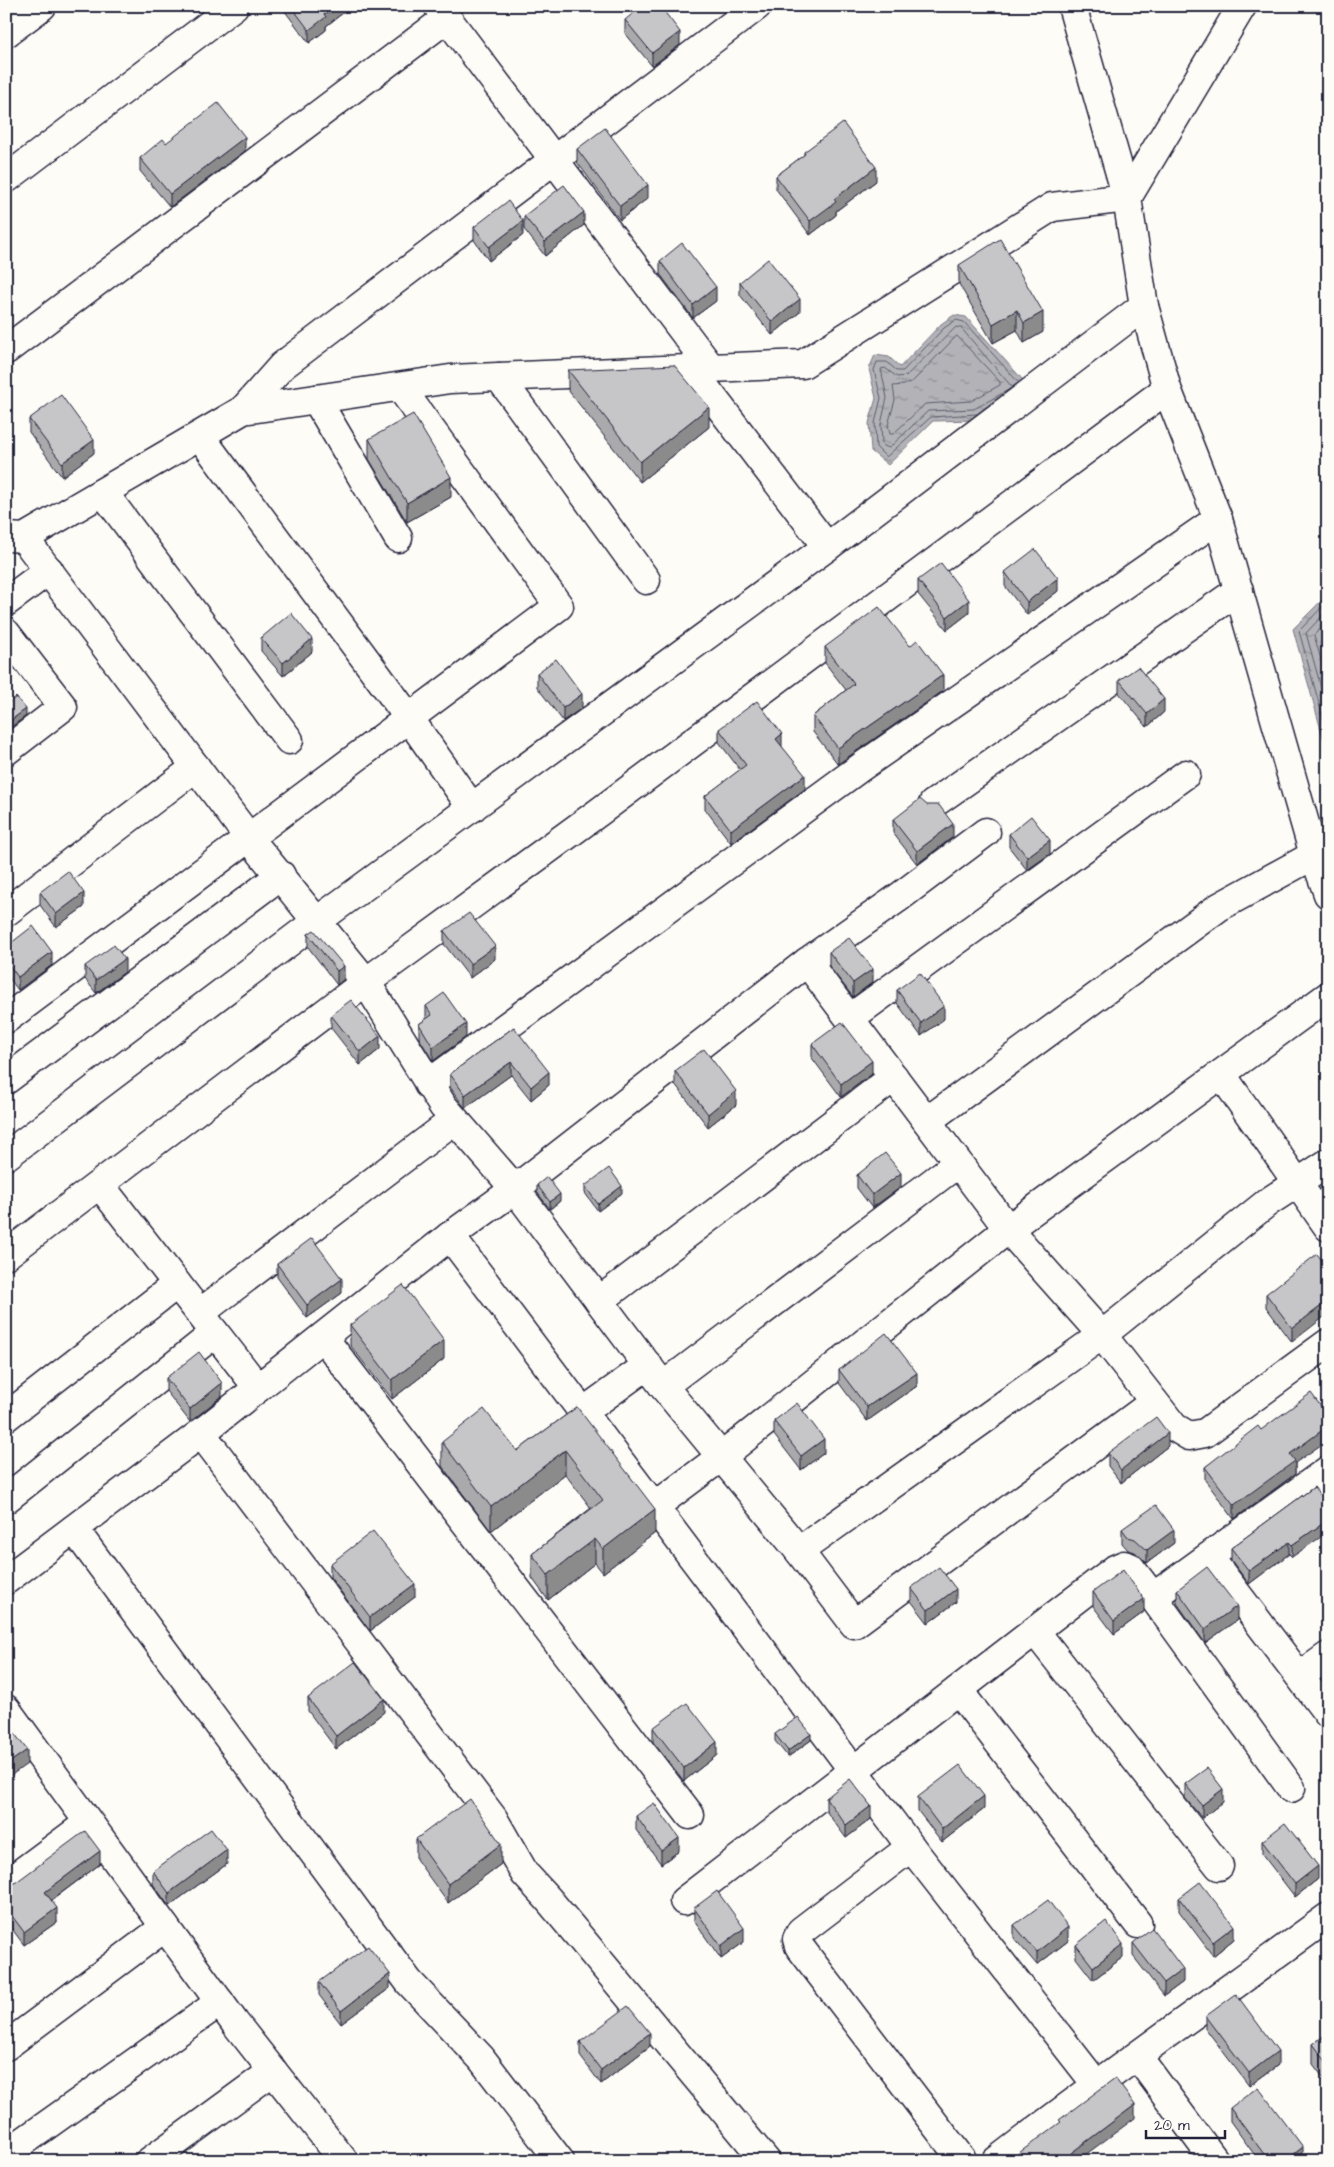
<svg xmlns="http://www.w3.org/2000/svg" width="1334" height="2167" font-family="'Architects Daughter',sans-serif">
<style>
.water{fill:url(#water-ripples);stroke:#787885}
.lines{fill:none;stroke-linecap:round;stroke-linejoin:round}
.shore{stroke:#5c5c6d;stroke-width:1}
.street-casing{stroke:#22223b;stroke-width:31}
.street{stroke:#fdfcf7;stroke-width:28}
.wall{fill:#aaaaac;stroke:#22223b}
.shaded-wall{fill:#8b8b8c;stroke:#22223b}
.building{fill:#c6c6c8;stroke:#22223b}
</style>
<defs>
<pattern id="water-ripples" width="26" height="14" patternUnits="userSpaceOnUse" patternTransform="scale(1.25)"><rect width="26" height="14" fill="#b2b2b7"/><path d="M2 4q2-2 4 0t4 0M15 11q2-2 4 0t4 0" fill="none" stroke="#909096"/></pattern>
</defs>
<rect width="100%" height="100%" fill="#fdfcf7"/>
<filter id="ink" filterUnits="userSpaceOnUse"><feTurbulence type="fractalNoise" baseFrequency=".02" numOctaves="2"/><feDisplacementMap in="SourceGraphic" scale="10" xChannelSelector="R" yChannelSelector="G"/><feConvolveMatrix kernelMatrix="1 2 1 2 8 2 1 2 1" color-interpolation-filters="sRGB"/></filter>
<g filter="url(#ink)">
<g class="water">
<polygon points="954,315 966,317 1032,390 977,420 933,421 888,465 871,451 869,423 876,398 869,369 875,355 889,357 900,367 941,324"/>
<polygon points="1328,594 1328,755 1293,629"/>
</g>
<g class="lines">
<g class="shore">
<polygon points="957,336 1000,382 1000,385 971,401 925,404 893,434 890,434 888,425 895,400 893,386 904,385 913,381"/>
<polyline points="1010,389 974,409 928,411 889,448 882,445 881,424 887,398 881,369 885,368 897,377 906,376 956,327 961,328 1012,387"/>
<polyline points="977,414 931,417 886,457 876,447 875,423 881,398 874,370 877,362 887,362 897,371 903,371 944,328 956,320 964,322 1019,383"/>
<polyline points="1328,601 1299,631 1328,736"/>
<polyline points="1328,610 1306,633 1328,713"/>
<polyline points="1328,621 1314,635 1328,684"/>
</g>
<g class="street-casing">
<g id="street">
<polyline points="438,6 711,368"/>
<polyline points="1072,6 1127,198 1144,306 1167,389 1218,519 1314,855 1328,894"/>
<polyline points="6,33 42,6"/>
<polyline points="6,179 234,6"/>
<polyline points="6,350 447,18"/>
<polyline points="691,369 827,547"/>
<polyline points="499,377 646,580"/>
<polyline points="316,399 398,538"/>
<polyline points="243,410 282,366 757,6"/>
<polyline points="200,436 409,718 472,808"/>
<polyline points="103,492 289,740"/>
<polyline points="8,537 24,538 243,410 450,379 803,364 1052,207 1127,198 1242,6"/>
<polyline points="24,538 249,838 366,982 443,1106 515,1189 663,1386 799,1551 854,1624 1154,1402"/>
<polyline points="6,602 49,570"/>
<polyline points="6,633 63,707 6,751"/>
<polyline points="933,804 1239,590"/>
<polyline points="6,912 196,767"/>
<polyline points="807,962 1008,1229 1102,1335 1174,1427 1189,1436 1205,1433 1328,1343"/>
<polyline points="850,1018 1186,774"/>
<polyline points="6,1019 559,606 400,387"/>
<polyline points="1222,1075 1328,1227"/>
<polyline points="6,1080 281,875"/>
<polyline points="428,1084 861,767 1218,519"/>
<polyline points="927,1121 1219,907 1314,855"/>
<polyline points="6,1156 317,921 827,547 1144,306"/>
<polyline points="100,1185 258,1388"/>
<polyline points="450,1236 911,1847 1096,2084"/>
<polyline points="6,1255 366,982 599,812 1167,389"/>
<polyline points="599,1301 894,1077"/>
<polyline points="200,1313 454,1120"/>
<polyline points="323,1337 690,1815"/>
<polyline points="663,1386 958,1163"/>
<polyline points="583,1412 648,1365"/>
<polyline points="6,1417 177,1284"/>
<polyline points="201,1433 493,1818 525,1874 548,1899 766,2161"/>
<polyline points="6,1499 215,1333"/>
<polyline points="654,1507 721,1457 1008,1229 1328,996"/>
<polyline points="74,1529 409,1982 481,2058 560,2161"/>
<polyline points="799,1551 1102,1335 1268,1202 1328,1163"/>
<polyline points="1209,1557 1328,1714"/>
<polyline points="6,1580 201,1433 450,1236 515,1189 807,962 898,898 986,832"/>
<polyline points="1153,1597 1328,1470"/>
<polyline points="1035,1631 1219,1866"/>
<polyline points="1300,1676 1328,1656"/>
<polyline points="958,1690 1138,1924"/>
<polyline points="6,1709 235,2023 344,2161"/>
<polyline points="911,1847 801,1931 797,1939 799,1946 963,2161"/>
<polyline points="6,1884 88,1823"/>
<polyline points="684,1901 1115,1569 1124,1565 1130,1567 1153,1597 1291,1788"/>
<polyline points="6,2046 165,1927"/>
<polyline points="1138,2057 1215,2161"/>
<polyline points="6,2154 220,2002"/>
<polyline points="150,2161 273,2071"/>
<path d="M996 2161C1105 2077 1217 1998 1328 1917"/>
</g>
</g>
<use href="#street" class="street"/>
</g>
<g class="wall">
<polygon points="281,6 352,6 326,26 326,30 309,43"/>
<polygon points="625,20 680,45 652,66 625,33"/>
<polygon points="166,143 245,151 170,207 140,171 140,158"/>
<polygon points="577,149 648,198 620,220 577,162"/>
<polygon points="804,152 876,181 836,211 836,215 810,235 776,189 776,176 804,155"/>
<polygon points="524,216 584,225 545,256 524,229"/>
<polygon points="474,227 523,235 489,261 474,240"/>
<polygon points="660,261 716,301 693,318 660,274"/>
<polygon points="959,265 1043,332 1024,343 1017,330 993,343 959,284"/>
<polygon points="740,282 800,312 772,335 740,295"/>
<polygon points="568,370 709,427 640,482 568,390"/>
<polygon points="29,419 94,453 62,477 29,432"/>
<polygon points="369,439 451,497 407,522 369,459"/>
<polygon points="1005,572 1058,591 1027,615 1005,586"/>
<polygon points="918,580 969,613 947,630 918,594"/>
<polygon points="261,638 312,652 283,676 261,651"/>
<polygon points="825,647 943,691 838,764 813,732 813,716 846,690 825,663"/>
<polygon points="537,673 582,708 563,721 537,687"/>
<polygon points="1119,680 1164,712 1147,727 1119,693"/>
<polygon points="719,729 782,747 805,789 731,843 705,809 705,796 740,770 719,742"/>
<polygon points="893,820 953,837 917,864 893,833"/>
<polygon points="1009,834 1050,854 1027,870 1009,847"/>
<polygon points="40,892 84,907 56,927 40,905"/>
<polygon points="444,931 495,959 470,978 444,944"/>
<polygon points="308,934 344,979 337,985 308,947"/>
<polygon points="6,947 52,965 18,990 6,974"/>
<polygon points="829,952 873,982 853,997 829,966"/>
<polygon points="85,966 125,972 96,993 85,979"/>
<polygon points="897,990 944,1019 921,1036 897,1003"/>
<polygon points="426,1006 466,1037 433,1061 419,1038 419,1024 426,1019"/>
<polygon points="331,1015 380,1049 360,1065 331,1028"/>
<polygon points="514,1027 549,1085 531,1100 511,1075 465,1108 450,1087 450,1074"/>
<polygon points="812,1044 872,1074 841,1097 812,1058"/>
<polygon points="675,1071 736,1105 708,1127 675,1084"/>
<polygon points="857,1175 901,1187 872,1208 857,1188"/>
<polygon points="537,1185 560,1201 550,1209 537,1192"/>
<polygon points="585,1186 622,1193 598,1211 585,1193"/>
<polygon points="277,1264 342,1293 307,1318 277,1277"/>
<polygon points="1328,1268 1292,1342 1266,1307 1266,1294"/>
<polygon points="350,1325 444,1359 392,1399 350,1345"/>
<polygon points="839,1370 917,1386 867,1421 839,1383"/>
<polygon points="166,1378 222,1396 190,1422 166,1391"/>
<polygon points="577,1407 655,1533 603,1573 595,1563 548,1600 532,1578 532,1554 591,1508 565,1474 491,1531 442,1466 442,1442 517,1451"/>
<polygon points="774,1421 824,1453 801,1470 774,1435"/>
<polygon points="1261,1430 1295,1463 1295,1474 1234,1519 1205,1480 1205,1467"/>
<polygon points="1168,1446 1121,1483 1108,1466 1108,1453"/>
<polygon points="1314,1487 1292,1557 1289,1554 1249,1584 1231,1560 1231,1548"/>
<polygon points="1122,1529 1174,1543 1147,1563 1135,1552 1128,1550 1122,1543"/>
<polygon points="330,1564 415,1597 370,1631 330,1577"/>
<polygon points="911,1588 956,1602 928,1623 911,1601"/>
<polygon points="1177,1590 1237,1620 1205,1643 1177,1603"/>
<polygon points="1093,1592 1144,1612 1114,1634 1093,1606"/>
<polygon points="308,1698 384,1712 336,1749 308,1711"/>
<polygon points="653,1728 717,1755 684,1781 653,1742"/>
<polygon points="775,1734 811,1740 788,1757 775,1741"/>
<polygon points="1185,1784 1223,1802 1202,1818 1185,1798"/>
<polygon points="918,1797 984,1809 942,1842 918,1811"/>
<polygon points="826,1798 871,1819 846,1838 826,1811"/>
<polygon points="636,1816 679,1851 661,1864 636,1830"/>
<polygon points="416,1839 501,1864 448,1903 416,1859"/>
<polygon points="1262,1841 1318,1879 1295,1897 1262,1854"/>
<polygon points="100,1864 51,1901 57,1922 24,1945 6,1921 6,1886"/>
<polygon points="227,1864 169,1906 153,1884 153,1871"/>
<polygon points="1179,1898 1234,1939 1213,1956 1179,1911"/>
<polygon points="694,1908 744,1942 721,1959 694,1921"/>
<polygon points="1014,1925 1068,1941 1037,1965 1014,1938"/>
<polygon points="1133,1943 1183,1982 1164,1996 1133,1956"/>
<polygon points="1076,1945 1123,1957 1093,1980 1076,1958"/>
<polygon points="319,1982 390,1988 341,2024 319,1995"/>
<polygon points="1206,2016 1278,2065 1249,2086 1206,2029"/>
<polygon points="1328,2033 1328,2084 1313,2064 1313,2044"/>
<polygon points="580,2042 650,2046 601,2084 580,2056"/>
<polygon points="1230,2108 1303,2160 1259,2161 1230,2121"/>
</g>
<g class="shaded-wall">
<polygon points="335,6 352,6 326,26 326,30 309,43 309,30 324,14"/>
<polygon points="680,32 680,45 652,66 652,53"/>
<polygon points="245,137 245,151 170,207 170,194"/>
<polygon points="876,167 876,181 836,211 836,215 810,235 810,221 834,199"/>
<polygon points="648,185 648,198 620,220 620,206"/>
<polygon points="584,212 584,225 545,256 545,242"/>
<polygon points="523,221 523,235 489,261 489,247"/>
<polygon points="716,287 716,301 693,318 693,305"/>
<polygon points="800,299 800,312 772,335 772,322"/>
<polygon points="1017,310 1017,330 993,343 993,324"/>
<polygon points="1043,312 1043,332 1024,343 1024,323"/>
<polygon points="709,407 709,427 640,482 640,462"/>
<polygon points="94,440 94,453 62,477 62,463"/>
<polygon points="451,477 451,497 407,522 407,503"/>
<polygon points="1058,578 1058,591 1027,615 1027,602"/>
<polygon points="969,600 969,613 947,630 947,617"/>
<polygon points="312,639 312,652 283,676 283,663"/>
<polygon points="943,675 943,691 838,764 838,748"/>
<polygon points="582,694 582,708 563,721 563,708"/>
<polygon points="1164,699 1164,712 1147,727 1147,714"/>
<polygon points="26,709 26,716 7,730 7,723"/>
<polygon points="782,734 782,748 776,739"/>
<polygon points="805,775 805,789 731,843 731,830"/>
<polygon points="953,824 953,837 917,864 917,851"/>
<polygon points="1050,840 1050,854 1027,870 1027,857"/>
<polygon points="84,893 84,907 56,927 56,914"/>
<polygon points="495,946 495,959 470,978 470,964"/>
<polygon points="52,952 52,965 18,990 18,977"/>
<polygon points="125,959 125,972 96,993 96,980"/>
<polygon points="344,966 344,979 337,985 337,971"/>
<polygon points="873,969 873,982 853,997 853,983"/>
<polygon points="944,1006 944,1019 921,1036 921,1023"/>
<polygon points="466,1024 466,1037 433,1061 433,1047"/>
<polygon points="380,1036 380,1049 360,1065 360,1052"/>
<polygon points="872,1061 872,1074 841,1097 841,1084"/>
<polygon points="511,1062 511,1075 465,1108 465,1095"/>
<polygon points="549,1072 549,1085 531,1100 531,1087"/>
<polygon points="736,1091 736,1105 708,1127 708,1114"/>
<polygon points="901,1173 901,1187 872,1208 872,1195"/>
<polygon points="622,1186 622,1193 598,1211 598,1204"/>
<polygon points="560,1194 560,1201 550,1209 550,1202"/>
<polygon points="342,1279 342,1293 307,1318 307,1305"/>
<polygon points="1328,1301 1328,1314 1292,1342 1292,1328"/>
<polygon points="444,1340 444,1359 392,1399 392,1380"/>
<polygon points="917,1373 917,1386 867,1421 867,1407"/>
<polygon points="222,1383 222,1396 190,1422 190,1409"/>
<polygon points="1328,1426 1328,1440 1295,1463 1295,1474 1234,1519 1234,1505 1290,1454"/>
<polygon points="1168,1433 1168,1446 1121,1483 1121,1470"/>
<polygon points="824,1439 824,1453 801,1470 801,1456"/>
<polygon points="565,1450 565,1474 491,1531 491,1507"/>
<polygon points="655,1509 655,1533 603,1573 603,1549"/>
<polygon points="1328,1520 1328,1532 1292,1557 1292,1545"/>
<polygon points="1174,1530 1174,1543 1147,1563 1147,1550"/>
<polygon points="595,1539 595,1563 548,1600 548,1575"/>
<polygon points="1289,1542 1289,1554 1249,1584 1249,1571"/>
<polygon points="415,1584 415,1597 370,1631 370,1617"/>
<polygon points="956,1589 956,1602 928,1623 928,1610"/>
<polygon points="1144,1599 1144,1612 1114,1634 1114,1621"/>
<polygon points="1237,1606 1237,1620 1205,1643 1205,1629"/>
<polygon points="384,1699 384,1712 336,1749 336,1736"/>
<polygon points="811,1734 811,1740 788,1757 788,1751"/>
<polygon points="717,1742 717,1755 684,1781 684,1768"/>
<polygon points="27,1750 27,1764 6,1779 6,1765"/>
<polygon points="1223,1789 1223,1802 1202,1818 1202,1805"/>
<polygon points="984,1796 984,1809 942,1842 942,1829"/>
<polygon points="871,1806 871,1819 846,1838 846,1825"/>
<polygon points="679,1838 679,1851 661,1864 661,1851"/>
<polygon points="501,1844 501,1864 448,1903 448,1884"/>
<polygon points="227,1850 227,1864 169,1906 169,1893"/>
<polygon points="100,1851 100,1864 45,1905 45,1892"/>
<polygon points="1318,1866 1318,1879 1295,1897 1295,1884"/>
<polygon points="57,1908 57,1922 24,1945 24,1932"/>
<polygon points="1234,1926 1234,1939 1213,1956 1213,1942"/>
<polygon points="1068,1927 1068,1941 1037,1965 1037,1952"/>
<polygon points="744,1928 744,1942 721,1959 721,1946"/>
<polygon points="1123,1944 1123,1957 1093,1980 1093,1967"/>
<polygon points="1183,1969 1183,1982 1164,1996 1164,1983"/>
<polygon points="390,1974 390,1988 341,2024 341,2011"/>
<polygon points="650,2033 650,2046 601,2084 601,2070"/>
<polygon points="1278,2051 1278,2065 1249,2086 1249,2073"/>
<polygon points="1135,2105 1135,2118 1077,2161 1070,2161 1071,2153"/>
<polygon points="1303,2147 1303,2161 1285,2161"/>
</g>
<g class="building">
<polygon points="291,6 335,6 324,14 326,17 309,30"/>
<polygon points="642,6 660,6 680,32 652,53 625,20"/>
<polygon points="218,103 245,137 170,194 140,158 163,139 166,143"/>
<polygon points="843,123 876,167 834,199 836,202 810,221 776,176 805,154 804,152"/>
<polygon points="605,128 648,185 620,206 577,149"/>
<polygon points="564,185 584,212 545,242 524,216"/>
<polygon points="508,201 523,221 489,247 474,227"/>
<polygon points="1000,239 1043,312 1024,323 1017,310 993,324 959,265"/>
<polygon points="682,243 716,287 693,305 660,261"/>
<polygon points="768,259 800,299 772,322 740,282"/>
<polygon points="674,365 709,407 640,462 568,370"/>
<polygon points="61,395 94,440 62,463 29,419"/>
<polygon points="413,414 451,477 407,503 369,439"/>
<polygon points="1035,549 1058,578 1027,602 1005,572"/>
<polygon points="941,563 969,600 947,617 918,580"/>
<polygon points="879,607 910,646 917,640 943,675 838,748 813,716 854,684 825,647"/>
<polygon points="291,613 312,639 283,663 261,638"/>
<polygon points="556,659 582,694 563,708 537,673"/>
<polygon points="1138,667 1164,699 1147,714 1119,680"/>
<polygon points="16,697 26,709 7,723 6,722 6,705"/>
<polygon points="757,701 782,734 776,739 805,775 731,830 705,796 746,765 719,729"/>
<polygon points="920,799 927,805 939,805 953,824 917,851 893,820"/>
<polygon points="1031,816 1050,840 1027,857 1009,834"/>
<polygon points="68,871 84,893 56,914 40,892"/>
<polygon points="469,913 495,946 470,964 444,931"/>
<polygon points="33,926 52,952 18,977 6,961 6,947"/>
<polygon points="314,930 344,966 337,971 308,934"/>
<polygon points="849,938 873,969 853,983 829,952"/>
<polygon points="114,945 125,959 96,980 85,966"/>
<polygon points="920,973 944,1006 921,1023 897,990"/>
<polygon points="444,993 466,1024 433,1047 419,1024 432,1015 426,1006"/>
<polygon points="351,1000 380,1036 360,1052 331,1015"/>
<polygon points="842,1022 872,1061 841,1084 812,1044"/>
<polygon points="514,1027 549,1072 531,1087 511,1062 465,1095 450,1074"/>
<polygon points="704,1049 736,1091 708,1114 675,1071"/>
<polygon points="885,1153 901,1173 872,1195 857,1175"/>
<polygon points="609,1168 622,1186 598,1204 585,1186"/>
<polygon points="547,1177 560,1194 550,1202 537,1185"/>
<polygon points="312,1238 342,1279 307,1305 277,1264"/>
<polygon points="1317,1254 1328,1268 1328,1301 1292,1328 1266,1294"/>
<polygon points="403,1285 444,1340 392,1380 350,1325"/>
<polygon points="886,1333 917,1373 867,1407 839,1370"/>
<polygon points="199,1352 222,1383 190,1409 166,1378"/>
<polygon points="1311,1393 1328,1416 1328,1426 1290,1454 1295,1461 1234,1505 1205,1467 1258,1426 1261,1430"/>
<polygon points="797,1403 824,1439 801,1456 774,1421"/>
<polygon points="577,1407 655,1509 603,1549 595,1539 548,1575 532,1554 603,1500 565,1450 491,1507 442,1442 484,1409 517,1451"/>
<polygon points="1156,1417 1168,1433 1121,1470 1108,1453"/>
<polygon points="1314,1487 1328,1505 1328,1520 1292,1545 1289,1542 1249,1571 1231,1548"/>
<polygon points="1156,1505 1174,1530 1147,1550 1135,1539 1128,1537 1122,1529"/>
<polygon points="373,1531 415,1584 370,1617 330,1564"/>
<polygon points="939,1567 956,1589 928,1610 911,1588"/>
<polygon points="1207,1567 1237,1606 1205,1629 1177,1590"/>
<polygon points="1123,1570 1144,1599 1114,1621 1093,1592"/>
<polygon points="355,1662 384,1699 336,1736 308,1698"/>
<polygon points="687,1703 717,1742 684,1768 653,1728"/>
<polygon points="798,1717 811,1734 788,1751 775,1734"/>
<polygon points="6,1722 27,1750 6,1765"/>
<polygon points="960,1765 984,1796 942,1829 918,1797"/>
<polygon points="1207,1768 1223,1789 1202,1805 1185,1784"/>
<polygon points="850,1779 871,1806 846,1825 826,1798"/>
<polygon points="470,1799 501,1844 448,1884 416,1839"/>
<polygon points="654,1803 679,1838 661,1851 636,1816"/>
<polygon points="1285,1823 1318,1866 1295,1884 1262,1841"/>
<polygon points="211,1829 227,1850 169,1893 153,1871"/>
<polygon points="85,1831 100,1851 45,1892 57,1908 24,1932 6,1908 6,1886 7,1886 15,1883"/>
<polygon points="1200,1882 1234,1926 1213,1942 1179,1898"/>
<polygon points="717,1891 744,1928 721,1946 694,1908"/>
<polygon points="1048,1900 1068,1927 1037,1952 1014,1925"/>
<polygon points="1106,1921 1123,1944 1093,1967 1076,1945"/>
<polygon points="1152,1928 1183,1969 1164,1983 1133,1943"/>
<polygon points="368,1946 390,1974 341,2011 319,1982"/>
<polygon points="1236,1994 1278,2051 1249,2073 1206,2016"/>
<polygon points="628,2006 650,2033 601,2070 580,2042"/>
<polygon points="1328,2033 1328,2064 1313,2044"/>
<polygon points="1115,2078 1135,2105 1071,2153 1074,2157 1070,2160 1071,2161 1008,2161 1061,2122 1059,2120"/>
<polygon points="1258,2087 1303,2147 1285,2161 1269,2161 1230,2108"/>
<polygon points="1196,2157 1198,2161 1191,2161"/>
</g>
</g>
<rect width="1334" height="2167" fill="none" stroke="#fdfcf7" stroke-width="25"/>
<rect x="12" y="12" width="1309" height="2142" fill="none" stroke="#22223b" stroke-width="2" filter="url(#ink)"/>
<path d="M1146 2130v8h79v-8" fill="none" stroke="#22223b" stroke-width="2.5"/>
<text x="1154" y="2130" font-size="15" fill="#22223b" stroke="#fdfcf7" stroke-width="4" paint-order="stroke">20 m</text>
</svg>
